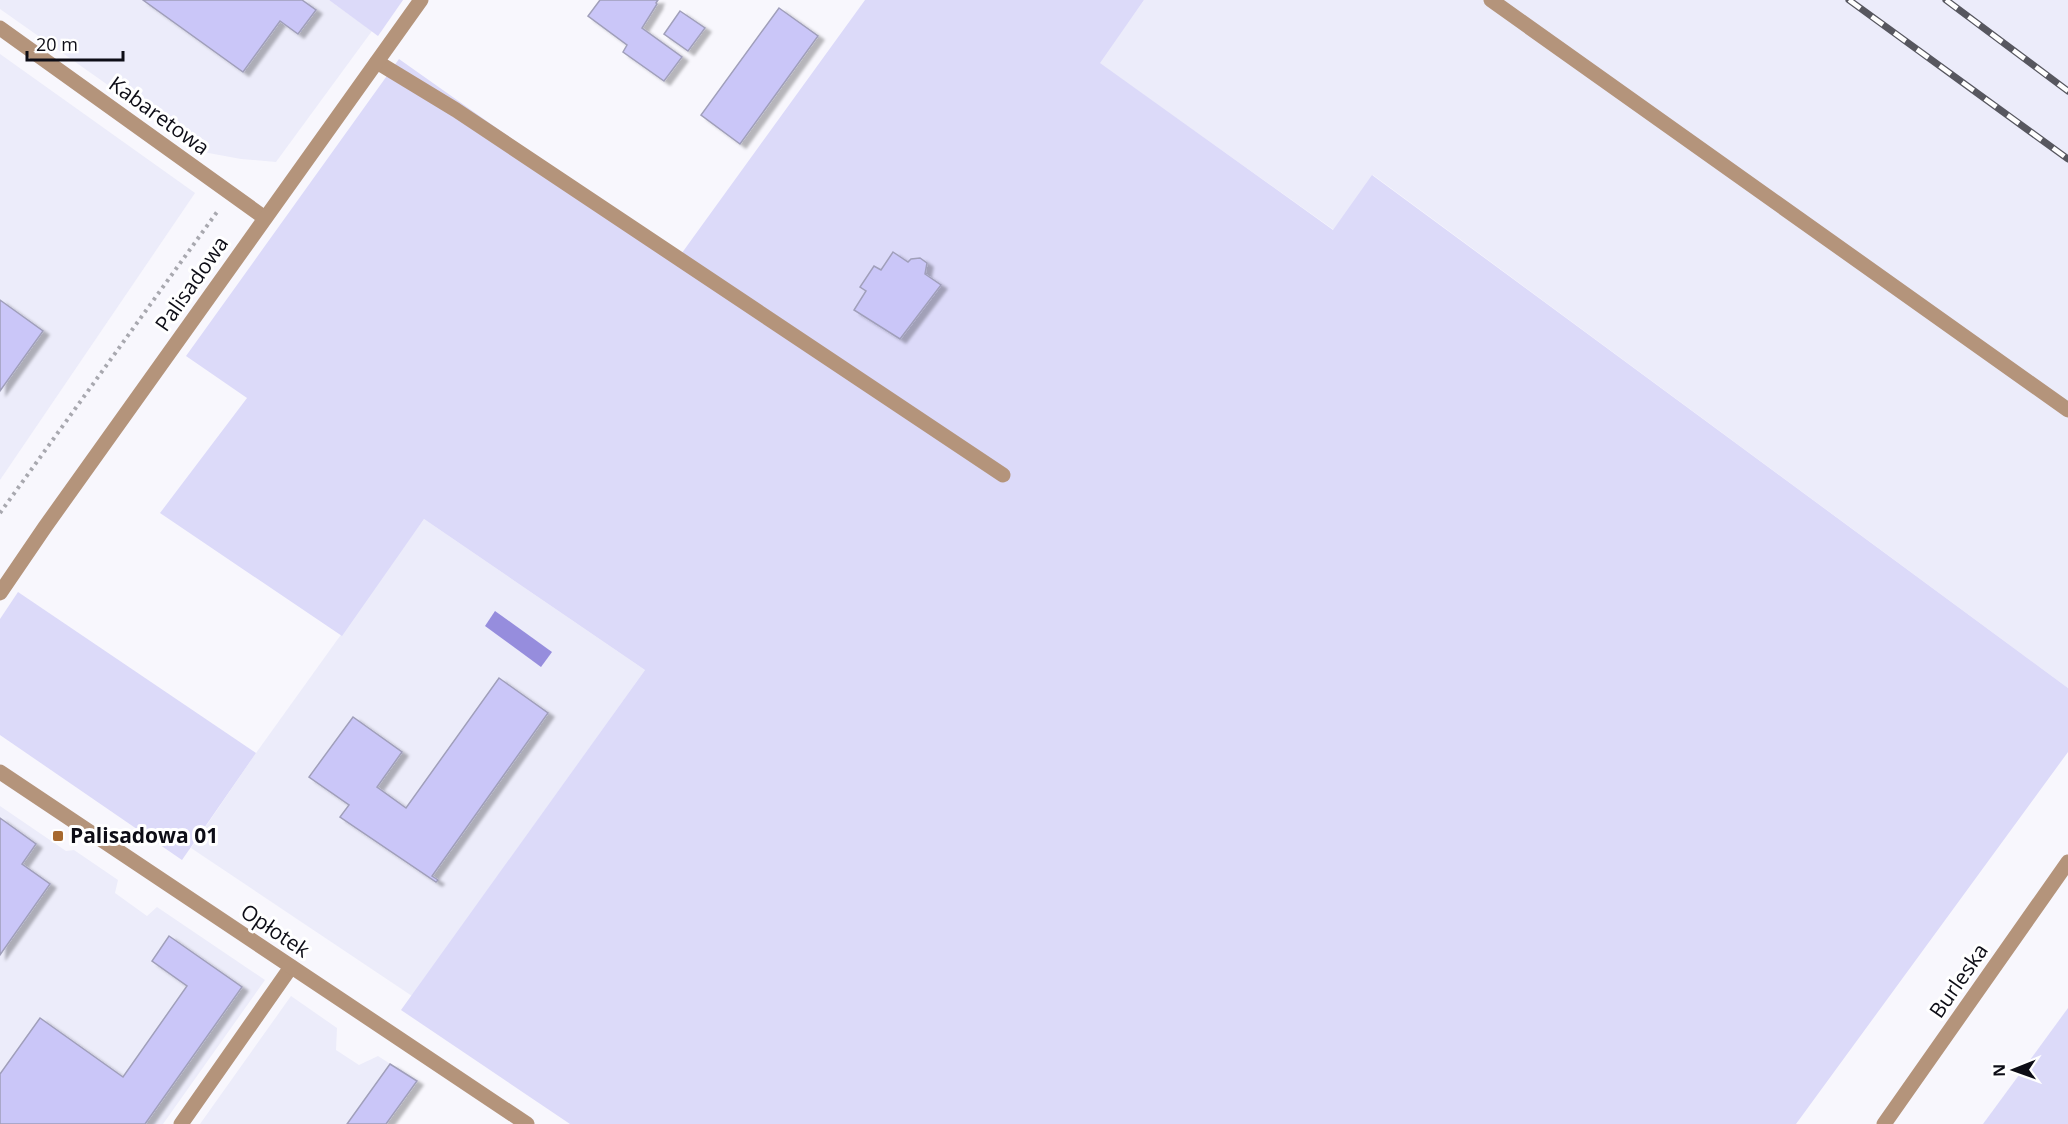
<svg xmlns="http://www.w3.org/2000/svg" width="2068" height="1124" font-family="'Open Sans',sans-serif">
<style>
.built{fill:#ececfa}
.green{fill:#dcdaf9}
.water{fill:#968ddd}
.building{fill:#cac6f8;stroke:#a09fba;stroke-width:1.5;filter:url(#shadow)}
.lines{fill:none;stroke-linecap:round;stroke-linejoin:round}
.path{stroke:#a8a8af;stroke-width:4;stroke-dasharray:3 4.5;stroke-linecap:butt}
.service{stroke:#b4947b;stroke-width:15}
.tertiary{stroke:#b4947b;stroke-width:15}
.rail-casing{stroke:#57575f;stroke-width:7}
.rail{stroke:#fff;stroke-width:4.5;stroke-dasharray:14;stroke-linecap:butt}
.poi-dot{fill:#a7692f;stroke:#fff;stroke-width:2}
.labels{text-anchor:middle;stroke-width:6;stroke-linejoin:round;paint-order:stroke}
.street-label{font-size:21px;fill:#0d0d16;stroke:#fff}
.poi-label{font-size:21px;font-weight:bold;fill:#0d0d16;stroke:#fff;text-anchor:start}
</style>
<defs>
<filter id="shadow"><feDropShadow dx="6" dy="4" stdDeviation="1.5" flood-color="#0004"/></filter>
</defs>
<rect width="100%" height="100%" fill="#f8f7fd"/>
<g class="built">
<polygon points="0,0 329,0 372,31 276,162 241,159 203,152 0,9"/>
<polygon points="1144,0 2068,0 2068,688 1373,175 1334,230 1099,63"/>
<polygon points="0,54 195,193 0,480"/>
<polygon points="424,519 645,670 412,996 191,848 256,753"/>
<polygon points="0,806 66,851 74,850 118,880 115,893 147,916 157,907 265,980 163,1124 0,1124"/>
<polygon points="291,996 337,1028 336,1050 359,1065 378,1056 417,1081 386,1124 200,1124"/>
</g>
<g class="green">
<polygon points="329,0 403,0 378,36"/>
<polygon points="865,0 1144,0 1100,63 1333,230 1372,175 2068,688 2068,752 1796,1124 570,1124 401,1010 645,670 424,519 342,636 160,513 247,398 186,356 399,59 679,257"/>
<polygon points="18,592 256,753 182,860 0,735 0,619"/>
<polygon points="2068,1008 2068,1124 1983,1124"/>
</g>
<polygon class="water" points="495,611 552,652 541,667 485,626"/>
<g class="building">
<polygon points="143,0 302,0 316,10 298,34 280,21 243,72"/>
<polygon points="600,0 658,0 656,3 657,4 642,28 682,57 664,81 623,52 627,45 588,16"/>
<polygon points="779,8 818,36 740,144 701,115"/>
<polygon points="680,11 705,28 688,51 664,34"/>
<polygon points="893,252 908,262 911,259 920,258 927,263 925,274 941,285 900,339 854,310 866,291 860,287 874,266 881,270"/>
<polygon points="0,300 43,331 0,391"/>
<polygon points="499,678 548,713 432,876 438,880 436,882 340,817 349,805 309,777 353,717 402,752 377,787 406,808"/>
<polygon points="0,818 36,844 22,864 50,884 0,955"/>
<polygon points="169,936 242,987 145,1124 0,1124 0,1074 40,1018 123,1077 187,986 152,961"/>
<polygon points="390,1064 417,1081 386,1124 347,1124"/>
</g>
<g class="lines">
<polyline class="path" points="0,513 217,212"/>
<g class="service">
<polyline points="1491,0 2068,410"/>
<polyline points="0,28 265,218"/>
<polyline points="377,62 456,110 1003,475"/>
<polyline points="0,593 45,527 421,0"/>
<polyline points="181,1124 291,967"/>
<polyline points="1884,1124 2068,862"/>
</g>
<polyline class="tertiary" points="0,772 527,1124"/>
<g class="rail-casing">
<g id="rail">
<polyline points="1849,0 2068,159"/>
<polyline points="1946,0 2068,91"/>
</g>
</g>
<use href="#rail" class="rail"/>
</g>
<rect class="poi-dot" x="52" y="830" width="12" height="12" rx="3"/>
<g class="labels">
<g class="street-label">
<text transform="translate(159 116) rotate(36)" y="7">Kabaretowa</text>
<text transform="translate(192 284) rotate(-55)" y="7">Palisadowa</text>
<text transform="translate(275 931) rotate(34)" y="7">Opłotek</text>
<text transform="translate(1959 981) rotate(-55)" y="7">Burleska</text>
</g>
<g class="poi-label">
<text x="70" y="843">Palisadowa 01</text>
</g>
</g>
<g transform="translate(2014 1070) rotate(269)" stroke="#ffffff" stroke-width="4.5" paint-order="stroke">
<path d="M0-4.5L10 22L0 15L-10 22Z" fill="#0d0d16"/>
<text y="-9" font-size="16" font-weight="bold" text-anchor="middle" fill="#0d0d16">N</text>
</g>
<path d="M27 51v9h96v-9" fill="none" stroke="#0d0d16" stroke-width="3"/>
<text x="36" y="51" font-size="18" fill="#0d0d16" stroke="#ffffff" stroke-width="4.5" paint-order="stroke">20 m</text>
</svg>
